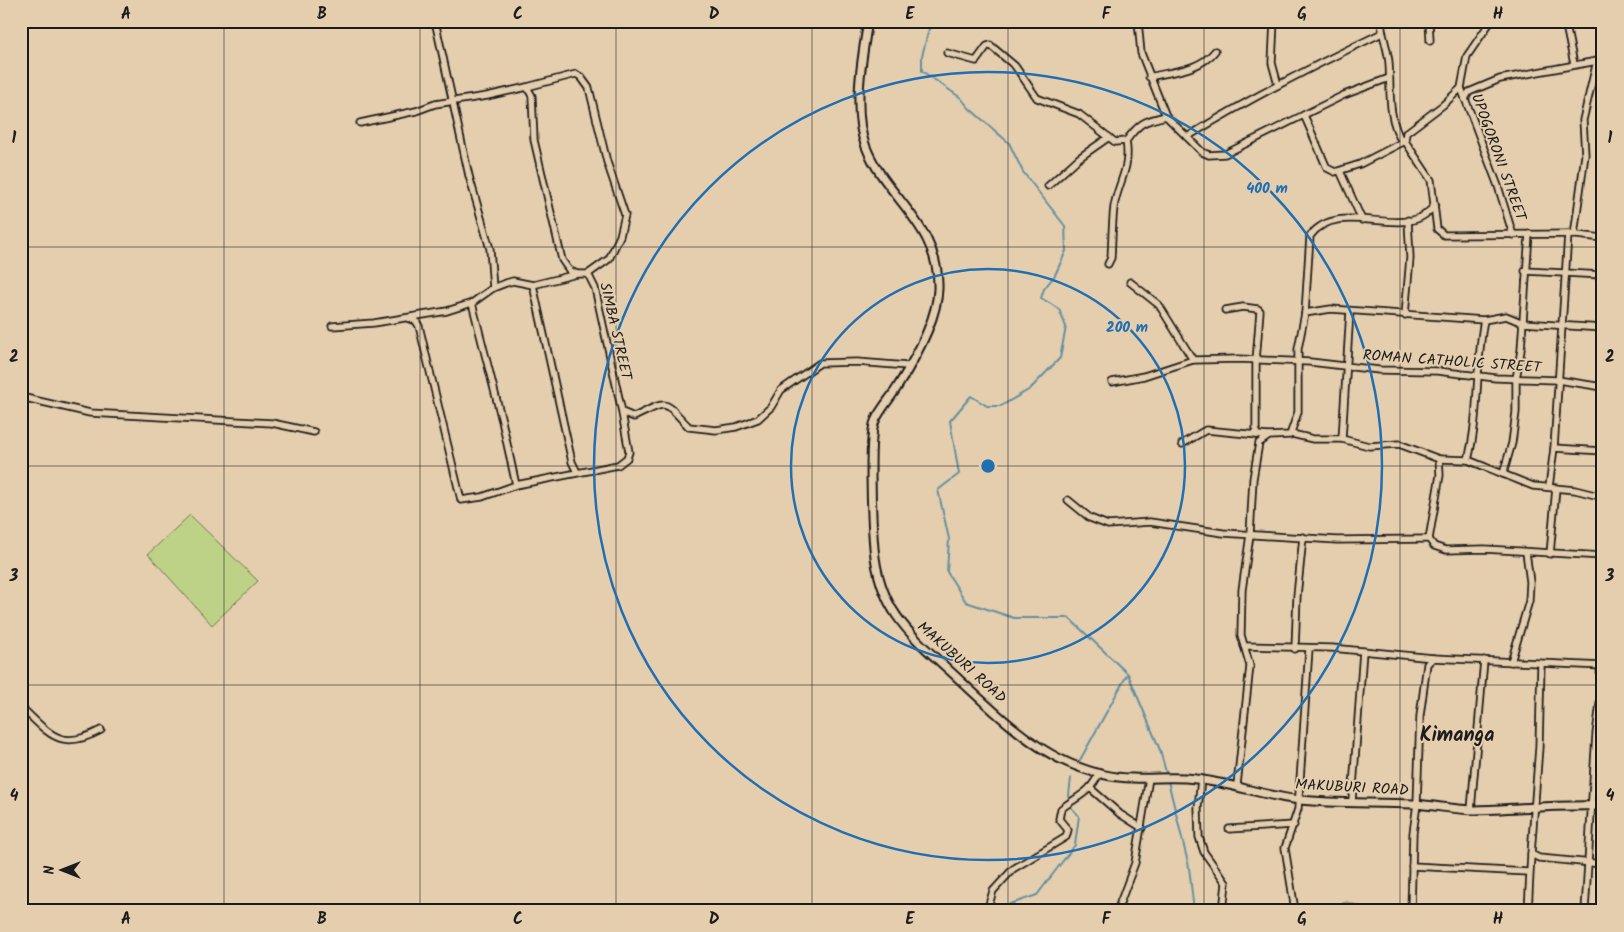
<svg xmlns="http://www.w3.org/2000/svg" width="1624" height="932" font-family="Kalam,sans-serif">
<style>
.green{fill:#bed287;stroke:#6d7752}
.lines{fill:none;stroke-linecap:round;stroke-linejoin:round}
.stream{stroke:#6590a0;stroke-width:2}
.minor-casing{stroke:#1c1c1c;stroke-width:9}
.tertiary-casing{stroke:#1c1c1c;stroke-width:11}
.minor{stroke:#e5ceae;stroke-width:5.5}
.tertiary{stroke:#e5ceae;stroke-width:7}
.grid{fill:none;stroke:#1c1c1c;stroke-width:1;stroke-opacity:0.55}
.ring{fill:none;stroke:#1f6fb2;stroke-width:2.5}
.labels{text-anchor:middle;stroke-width:4;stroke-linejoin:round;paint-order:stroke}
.street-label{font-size:15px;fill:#1c1c1c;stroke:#e5ceae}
.district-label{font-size:20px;font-weight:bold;fill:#1c1c1c;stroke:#e5ceae}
.centre{fill:#1f6fb2;stroke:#e5ceae;stroke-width:2.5}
.ring-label{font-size:15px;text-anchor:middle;font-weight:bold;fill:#1f6fb2;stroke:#e5ceae;stroke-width:4;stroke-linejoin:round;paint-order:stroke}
.neatline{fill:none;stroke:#1c1c1c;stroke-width:2}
.grid-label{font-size:16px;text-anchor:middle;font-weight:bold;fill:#1c1c1c}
</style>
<rect width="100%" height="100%" fill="#e5ceae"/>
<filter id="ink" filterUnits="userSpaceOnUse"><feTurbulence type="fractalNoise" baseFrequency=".02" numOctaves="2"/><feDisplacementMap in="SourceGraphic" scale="10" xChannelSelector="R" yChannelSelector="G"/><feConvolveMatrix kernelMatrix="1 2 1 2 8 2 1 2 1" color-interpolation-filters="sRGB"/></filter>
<g filter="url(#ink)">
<g class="green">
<polygon points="190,515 258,581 212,625 148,554"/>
<polygon points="1347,902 1376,911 1330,911 1332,906"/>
</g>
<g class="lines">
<g class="stream">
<polyline points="931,21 922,56 922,71 961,98 969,108 1009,143 1023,172 1065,226 1066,251 1055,275 1044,289 1041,298 1059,309 1066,327 1060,358 1030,389 1001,406 987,406 971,396 950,421 959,474 938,490 949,539 947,572 966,602 1014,618 1069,618 1128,674 1160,750 1167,776"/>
<polyline points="1080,760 1127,675"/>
<polyline points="1168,781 1189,867 1194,911"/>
<polyline points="990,911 1037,895 1075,845 1079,816 1068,804 1071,778"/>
</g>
<g class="minor-casing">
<g id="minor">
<polyline points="435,21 469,176 490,249 493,288"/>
<polyline points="1138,21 1141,53 1166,116 1202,152 1209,155 1225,154 1344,95 1389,78"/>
<polyline points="1274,21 1272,63 1278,85"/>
<path d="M1381 21C1382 36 1388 49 1389 63 1391 92 1387 116 1402 142"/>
<polyline points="1429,21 1430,41"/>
<polyline points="1491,21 1467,56 1461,88 1443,105 1406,133 1405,141 1431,180 1437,229 1444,235 1568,234 1603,238"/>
<polyline points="1565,21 1574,64"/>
<path d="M947 53 976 61 987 46 990 45 1015 66 1037 98 1079 114 1115 142 1126 141C1140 122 1144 121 1166 116"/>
<path d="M1149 77C1173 71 1199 71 1215 51"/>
<polyline points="527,87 576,74 581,77 589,88 607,162 625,215 620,236 609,259 588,274"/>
<polyline points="1461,88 1498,186 1513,235"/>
<polyline points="1465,99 1469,92 1500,79 1597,61 1603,58"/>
<polyline points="1304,115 1327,168 1335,172 1360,164 1405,141"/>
<polyline points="360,123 416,111 435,104 487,96 527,87 532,96 534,140 562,260 569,270 577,274"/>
<path d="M1187 137C1250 98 1315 65 1382 33"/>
<polyline points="1340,171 1362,220"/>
<polyline points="1048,186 1079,158 1109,137"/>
<polyline points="1574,235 1585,155 1583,120 1597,61"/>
<path d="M1108 264 1111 258C1112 241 1112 224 1114 207 1118 182 1131 169 1126 141"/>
<polyline points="1525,271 1603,275"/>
<polyline points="1130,282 1159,305 1193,360"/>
<polyline points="533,285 572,462 577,472"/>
<polyline points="472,303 502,421 516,485"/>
<polyline points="1225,310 1243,307 1258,309 1260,311 1256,361 1256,435"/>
<polyline points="1305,313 1331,309 1484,320 1506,316 1523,323 1603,328"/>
<polyline points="1405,315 1410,258 1408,220"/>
<polyline points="408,318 416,321 419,326 461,500 482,497 516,485 618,465 627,458 629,452 622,413"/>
<path d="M332 326 374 323 447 311 472 303 493 288 506 283 513 281 533 285 577 274H588L595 288 622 412 634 417C671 399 662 400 689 427L716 430 736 427 758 419 771 407 781 390 820 363 857 362 908 366"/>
<polyline points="1112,382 1144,376 1193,360 1239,359 1310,362 1379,370 1437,371 1496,378 1558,380 1603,387"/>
<polyline points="21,397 90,413 272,423 314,432"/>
<polyline points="1292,434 1313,439 1342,439 1369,446 1399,444 1439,459 1440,475 1429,539 1434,546 1446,550 1484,549 1603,556"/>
<polyline points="1342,439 1350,311"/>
<polyline points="1182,444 1206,430 1268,436"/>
<polyline points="1554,448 1603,451"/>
<polyline points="1439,459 1468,460 1533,486 1575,490 1603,497"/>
<path d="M1468 460C1480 414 1475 366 1484 320"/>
<polyline points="1503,474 1512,443 1516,412 1516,379 1521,350 1529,234"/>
<polyline points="1549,487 1554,448 1568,234"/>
<polyline points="1068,500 1090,518 1108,525 1150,522 1223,533 1337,540 1429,539"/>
<polyline points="1550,554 1556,488"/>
<polyline points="1244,646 1332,648 1433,658"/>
<polyline points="1295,649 1297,596 1303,537"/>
<polyline points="1511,662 1529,601 1530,582 1526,552"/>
<polyline points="1541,664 1539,747 1531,854 1539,858 1603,864"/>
<path d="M21 707C50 734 60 752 101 730"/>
<polyline points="1201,779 1198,808 1199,837 1204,852 1226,883 1223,911"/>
<path d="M1237 785 1250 666 1241 635 1242 590 1250 535 1253 479 1259 443 1269 436 1290 435 1298 412V349L1305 313 1310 236C1341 195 1409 246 1435 204"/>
<polyline points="1090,788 1120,814 1142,828"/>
<polyline points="1352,801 1363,651"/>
<polyline points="1471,810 1484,660"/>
<polyline points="1229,829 1294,825"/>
<polyline points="1412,866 1528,872"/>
<polyline points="1294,904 1285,848 1298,809 1309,649"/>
<path d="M987 911 993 891 1013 869 1066 837 1068 830 1059 819 1061 809C1076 797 1091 793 1099 773"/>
<polyline points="1117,911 1135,863 1149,778"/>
<polyline points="1411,911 1413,833 1417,804 1420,716 1427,664 1433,658 1603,666"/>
<polyline points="1528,911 1531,854"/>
<polyline points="1585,911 1596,734 1601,695 1600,665"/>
</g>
</g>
<g class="tertiary-casing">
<path id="tertiary" d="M868 21C862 58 852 112 866 147 886 198 940 225 938 289 937 320 915 359 898 386 891 398 881 408 875 421 868 438 872 525 874 548 879 608 907 632 949 670 984 702 1027 746 1071 764 1090 772 1112 778 1133 778 1154 779 1175 776 1196 779 1231 783 1265 796 1300 800 1337 804 1375 802 1413 804 1434 805 1455 810 1476 810 1518 809 1560 804 1603 806"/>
</g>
<use href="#minor" class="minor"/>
<use href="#tertiary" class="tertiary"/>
</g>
</g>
<path class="grid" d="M224 21V911M420 21V911M616 21V911M812 21V911M1008 21V911M1204 21V911M1400 21V911M21 247H1603M21 466H1603M21 685H1603"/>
<g class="ring">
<circle cx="988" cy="466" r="197"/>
<circle cx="988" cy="466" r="394"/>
</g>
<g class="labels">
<g class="street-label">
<text transform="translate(1499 157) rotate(70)" y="5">UPOGORONI STREET</text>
<text transform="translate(616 331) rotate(77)" y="5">SIMBA STREET</text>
<text transform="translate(1452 361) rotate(4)" y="5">ROMAN CATHOLIC STREET</text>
<text transform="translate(962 662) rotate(42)" y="5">MAKUBURI ROAD</text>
<text transform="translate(1352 787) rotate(3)" y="5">MAKUBURI ROAD</text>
</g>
<g class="district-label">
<text x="1457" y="741">Kimanga</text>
</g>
</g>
<circle cx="988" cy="466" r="8" class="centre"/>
<g class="ring-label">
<text x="1267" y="193">400 m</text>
<text x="1127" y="332">200 m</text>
</g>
<rect width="1624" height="932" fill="none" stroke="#e5ceae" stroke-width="55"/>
<g transform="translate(62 870) rotate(270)" stroke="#e5ceae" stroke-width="4" paint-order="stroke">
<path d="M0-4L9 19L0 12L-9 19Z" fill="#1c1c1c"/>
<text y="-8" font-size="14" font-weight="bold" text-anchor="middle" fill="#1c1c1c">N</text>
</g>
<rect x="28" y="28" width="1568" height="876" class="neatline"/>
<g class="grid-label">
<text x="126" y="19">A</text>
<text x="322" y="19">B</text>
<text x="518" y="19">C</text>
<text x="714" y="19">D</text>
<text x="910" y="19">E</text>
<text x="1106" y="19">F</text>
<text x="1302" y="19">G</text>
<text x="1498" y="19">H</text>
<text x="14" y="143">1</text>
<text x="1610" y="143">1</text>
<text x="14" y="362">2</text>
<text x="1610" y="362">2</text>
<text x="14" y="581">3</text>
<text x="1610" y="581">3</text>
<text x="14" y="801">4</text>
<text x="1610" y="801">4</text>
<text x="126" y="924">A</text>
<text x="322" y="924">B</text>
<text x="518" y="924">C</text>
<text x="714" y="924">D</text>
<text x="910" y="924">E</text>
<text x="1106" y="924">F</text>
<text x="1302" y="924">G</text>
<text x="1498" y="924">H</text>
</g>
</svg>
